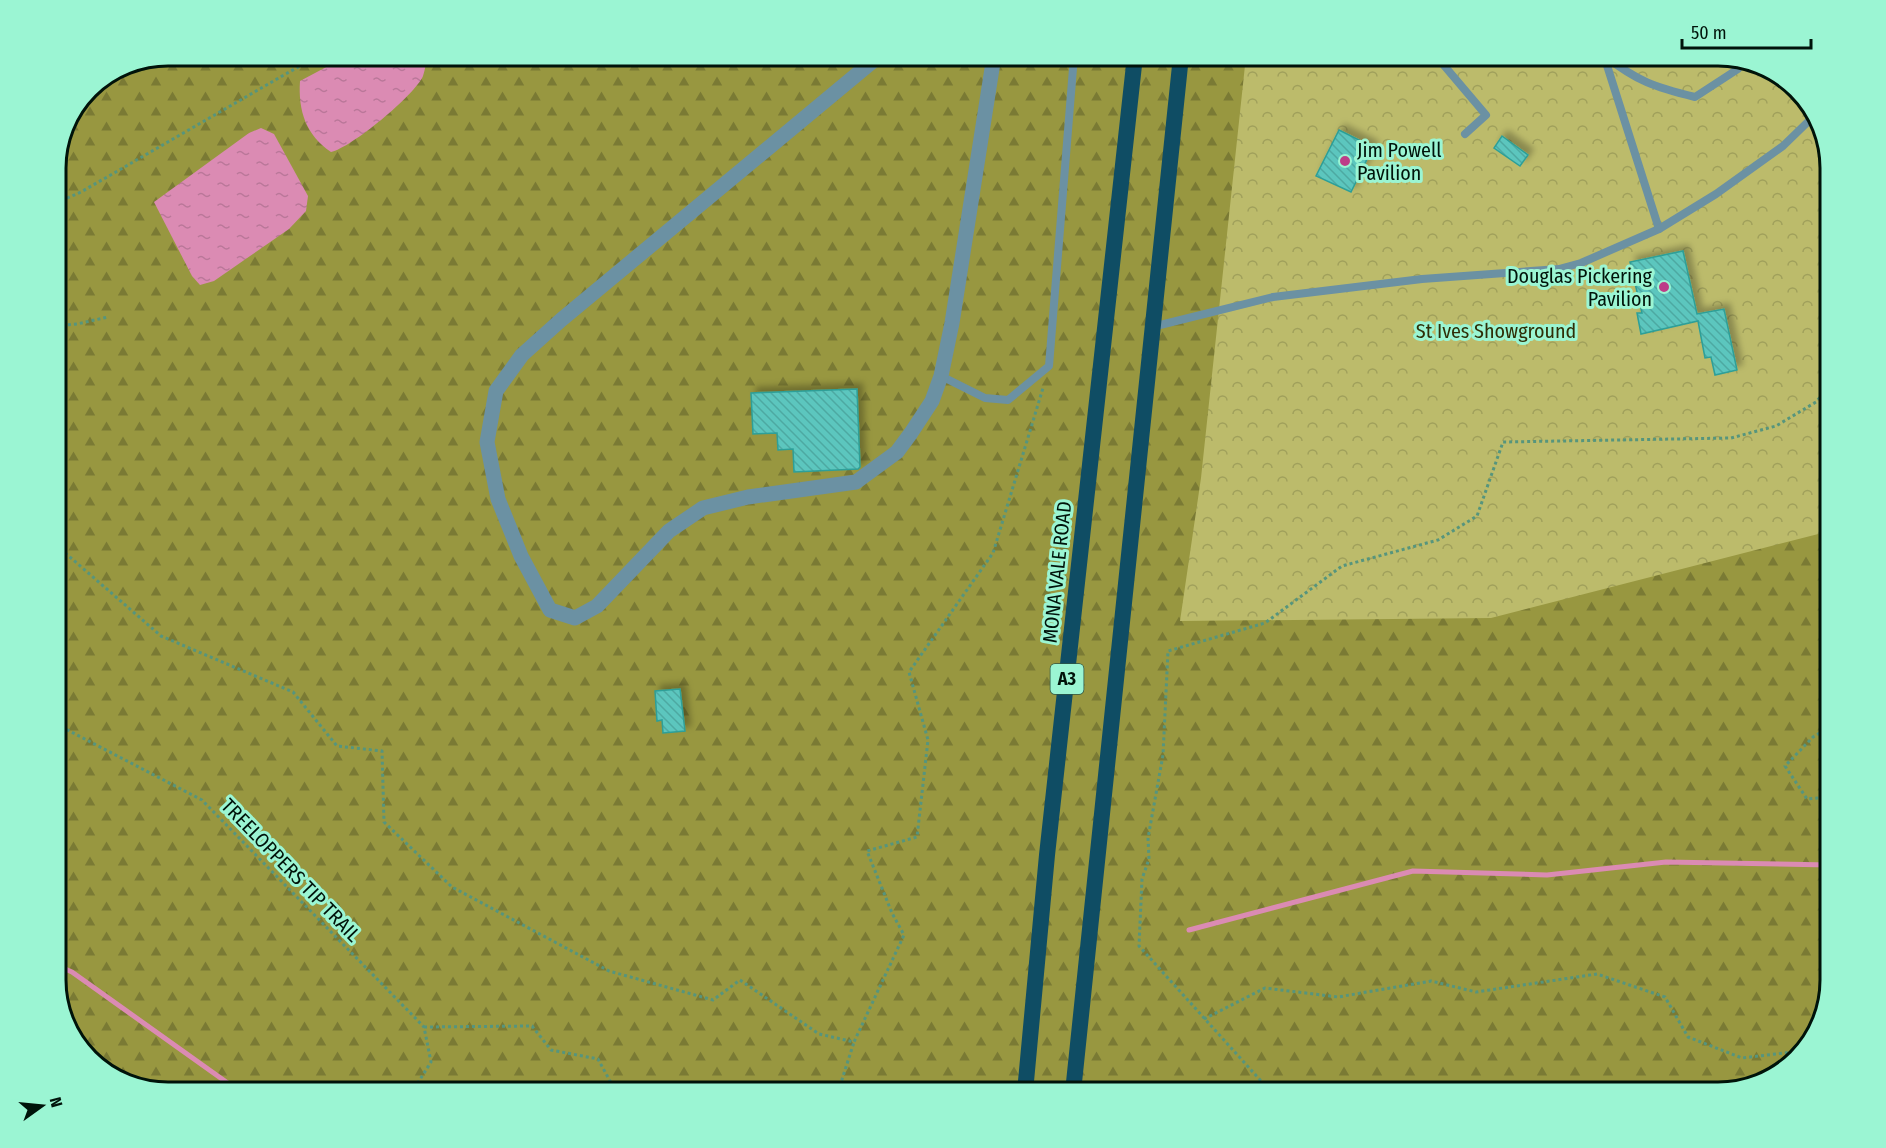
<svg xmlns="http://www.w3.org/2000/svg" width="1886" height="1148" font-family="'Fira Sans Condensed',sans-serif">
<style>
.forest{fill:url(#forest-firs)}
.park{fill:url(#park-crowns)}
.water{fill:url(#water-ripples)}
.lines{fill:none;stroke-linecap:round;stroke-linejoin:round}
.stream{stroke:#db8bb3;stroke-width:5}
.building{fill:url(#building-back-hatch);stroke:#2d9f98;stroke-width:1.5;filter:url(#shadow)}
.path{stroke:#56957d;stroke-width:3;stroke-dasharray:3 3;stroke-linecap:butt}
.service{stroke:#6b91a3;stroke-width:8}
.minor{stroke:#6b91a3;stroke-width:15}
.trunk{stroke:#0f4d64;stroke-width:16}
.poi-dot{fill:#bd3d88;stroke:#9bf5d3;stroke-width:2}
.labels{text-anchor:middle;stroke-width:6;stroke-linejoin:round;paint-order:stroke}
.shield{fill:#9bf5d3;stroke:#2e5746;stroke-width:1.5}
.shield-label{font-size:18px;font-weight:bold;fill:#00130a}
.poi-label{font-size:20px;fill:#00130a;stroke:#9bf5d3;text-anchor:start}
.park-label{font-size:20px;fill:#2f2e07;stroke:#9bf5d3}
.street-label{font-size:20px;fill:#00130a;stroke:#9bf5d3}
.rim{fill:none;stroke:#00130a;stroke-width:3}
</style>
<defs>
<pattern id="forest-firs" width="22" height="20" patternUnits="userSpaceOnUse" patternTransform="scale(1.5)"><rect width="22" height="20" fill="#989740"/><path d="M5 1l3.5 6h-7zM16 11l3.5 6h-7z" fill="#7a7a34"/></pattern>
<pattern id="park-crowns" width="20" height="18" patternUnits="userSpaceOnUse" patternTransform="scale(1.5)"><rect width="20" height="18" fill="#bcbb6b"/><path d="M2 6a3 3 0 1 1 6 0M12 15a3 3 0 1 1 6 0" fill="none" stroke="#a0a05b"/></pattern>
<pattern id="water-ripples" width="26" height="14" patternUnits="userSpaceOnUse" patternTransform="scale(1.5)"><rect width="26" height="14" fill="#db8bb3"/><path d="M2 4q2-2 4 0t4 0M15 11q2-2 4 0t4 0" fill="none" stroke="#ba7799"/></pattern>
<pattern id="building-back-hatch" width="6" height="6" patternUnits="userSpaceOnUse" patternTransform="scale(1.5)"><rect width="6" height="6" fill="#5bc6be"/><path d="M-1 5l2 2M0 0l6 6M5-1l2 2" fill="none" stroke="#4da9a2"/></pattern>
<filter id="shadow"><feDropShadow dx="5.5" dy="-5.5" stdDeviation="3" flood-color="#0004"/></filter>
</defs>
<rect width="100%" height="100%" fill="#8de8c6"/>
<polygon class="forest" points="168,56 1718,56 1775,71 1830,161 1830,981 1815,1037 1775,1077 1719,1092 168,1092 111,1077 71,1037 56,987 56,161 89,88 125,64"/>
<polygon class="park" points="1246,56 1718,56 1775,71 1815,111 1830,161 1830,531 1491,618 1180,621 1201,478"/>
<g class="water">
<path d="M347 56 427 57C426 63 425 70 423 76 415 95 351 148 331 152 306 135 298 111 300 81Z"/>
<polygon points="261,128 274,134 308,196 306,211 289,229 214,281 200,285 192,276 154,202 249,133"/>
</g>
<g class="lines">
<g class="stream">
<polyline points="1189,930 1413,871 1547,875 1666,862 1830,865"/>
<polyline points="56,965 72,972 229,1084"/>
</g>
</g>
<g class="building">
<polygon points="1339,130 1373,147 1351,192 1316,176"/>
<polygon points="1502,136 1528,155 1520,166 1494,148"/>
<polygon points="1683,251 1697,314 1724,309 1737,370 1715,375 1711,357 1705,358 1698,321 1641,334 1637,313 1642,313 1630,262"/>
<polygon points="857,389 860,467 858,469 794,472 793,449 778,450 777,433 753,434 751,393"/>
<polygon points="680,689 685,731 663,733 662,720 657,721 655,691"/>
</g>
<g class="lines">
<g class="path">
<polyline points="56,203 81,192 317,56"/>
<polyline points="56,326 77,324 108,317"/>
<polyline points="56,545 161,636 293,692 337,746 382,751 384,822 452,887 609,971 713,1000 740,980 819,1034 854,1042 904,935 892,913 867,851 917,837 928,740 909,672 993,553 1043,388"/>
<polyline points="56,724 202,800 424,1027 431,1062 412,1092"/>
<polyline points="1830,727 1813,737 1785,766 1807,799 1830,797"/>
<polyline points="1204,1019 1265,988 1338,997 1431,981 1476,992 1597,974 1665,997 1688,1037 1742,1058 1801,1051"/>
<polyline points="424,1027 532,1026 551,1050 598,1059 616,1092"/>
<polyline points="838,1092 854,1042"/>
<polyline points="1282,1092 1261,1081 1139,946 1142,879 1149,859 1148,838 1163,755 1168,651 1265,623 1342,566 1438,540 1477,516 1503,442 1731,438 1776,426 1816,402 1830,386"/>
</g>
<g class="service">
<polyline points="1436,56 1486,115 1465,134"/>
<polyline points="1604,56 1659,229"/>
<path d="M1605 56C1637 81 1654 87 1695 97L1738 69 1741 62"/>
<polyline points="1810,106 1814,115"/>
<polyline points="1152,327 1273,297 1422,279 1559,269 1581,263 1659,229 1716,194 1783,146 1816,114"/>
<polyline points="941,376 985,398 1008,400 1049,366 1074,56"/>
</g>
<polyline class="minor" points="879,56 561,320 522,355 496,391 487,442 498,499 521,556 550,610 575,618 597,606 669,531 703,508 748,497 856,482 897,452 911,433 932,401 941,376 952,323 994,56"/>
<g class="trunk">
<polyline points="1025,1092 1047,855 1135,56"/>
<polyline points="1073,1092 1181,56"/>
</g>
</g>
<g class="poi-dot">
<circle cx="1345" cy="161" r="6"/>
<circle cx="1664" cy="287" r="6"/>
</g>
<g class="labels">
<rect class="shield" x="1050.5" y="664" width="33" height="30" rx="4.5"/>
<g class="shield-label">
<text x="1067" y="685">A3</text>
</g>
<g class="poi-label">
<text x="1357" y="157">Jim Powell<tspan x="1357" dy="23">Pavilion</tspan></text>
<text x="1652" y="283" text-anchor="end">Douglas Pickering<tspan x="1652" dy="23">Pavilion</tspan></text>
</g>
<g class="park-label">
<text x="1496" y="338">St Ives Showground</text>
</g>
<g class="street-label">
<text transform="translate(1057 572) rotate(-84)" y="7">MONA VALE ROAD</text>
<text transform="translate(291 870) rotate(46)" y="7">TREELOPPERS TIP TRAIL</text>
</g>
</g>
<path d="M0 0H1886V1148H0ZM168 66H1718A102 102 0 0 1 1820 168V980A102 102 0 0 1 1718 1082H168A102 102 0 0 1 66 980V168A102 102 0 0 1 168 66Z" fill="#9bf5d3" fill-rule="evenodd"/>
<path class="rim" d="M168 66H1718A102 102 0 0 1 1820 168V980A102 102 0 0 1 1718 1082H168A102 102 0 0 1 66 980V168A102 102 0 0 1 168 66Z"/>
<g transform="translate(42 1106) rotate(75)" stroke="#9bf5d3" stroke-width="4.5" paint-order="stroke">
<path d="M0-4.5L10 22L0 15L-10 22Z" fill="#00130a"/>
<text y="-9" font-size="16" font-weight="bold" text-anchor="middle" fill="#00130a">N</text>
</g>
<path d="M1682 39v9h129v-9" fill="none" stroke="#00130a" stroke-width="3"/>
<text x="1691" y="39" font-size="18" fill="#00130a" stroke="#9bf5d3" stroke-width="4.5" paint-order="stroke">50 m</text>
</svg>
